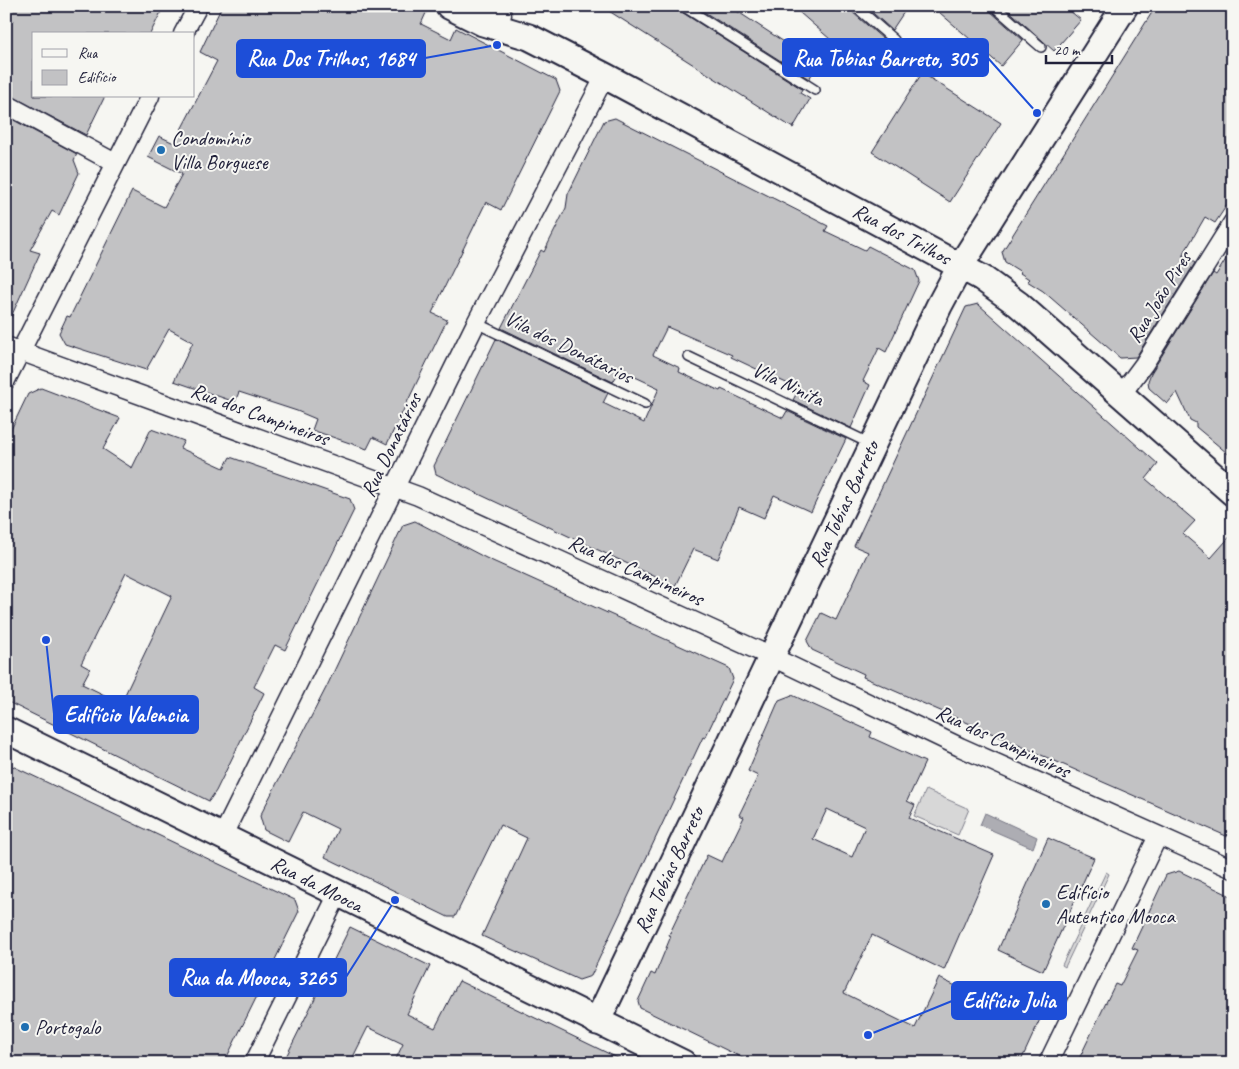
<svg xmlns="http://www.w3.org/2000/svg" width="1239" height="1069" font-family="Caveat,sans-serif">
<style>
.green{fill:#d7d7d7;stroke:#7c7c89}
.water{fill:#adadb3;stroke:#757583}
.building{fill:#c2c2c4;stroke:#22223b;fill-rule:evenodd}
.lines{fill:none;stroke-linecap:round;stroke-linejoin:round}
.lane-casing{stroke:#22223b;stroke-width:12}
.street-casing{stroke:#22223b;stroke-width:21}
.secondary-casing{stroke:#22223b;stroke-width:29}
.lane{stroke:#f6f6f2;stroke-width:9}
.street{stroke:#f6f6f2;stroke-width:18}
.secondary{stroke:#f6f6f2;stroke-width:25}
.poi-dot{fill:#1f6fb2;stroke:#f6f6f2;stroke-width:2}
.labels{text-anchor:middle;stroke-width:4;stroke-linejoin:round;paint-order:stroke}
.poi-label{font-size:21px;fill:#22223b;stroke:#f6f6f2;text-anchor:start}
.street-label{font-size:21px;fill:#22223b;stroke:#f6f6f2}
.leader{fill:none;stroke:#1d4ed8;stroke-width:2}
.callout-dot{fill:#1d4ed8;stroke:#f6f6f2;stroke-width:2}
.callout{fill:#1d4ed8;stroke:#1d4ed8;stroke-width:2}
.callout-label{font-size:22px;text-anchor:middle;font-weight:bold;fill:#fff}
</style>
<rect width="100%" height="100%" fill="#f6f6f2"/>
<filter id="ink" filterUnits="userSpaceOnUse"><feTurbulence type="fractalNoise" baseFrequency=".02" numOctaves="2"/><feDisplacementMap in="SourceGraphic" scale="10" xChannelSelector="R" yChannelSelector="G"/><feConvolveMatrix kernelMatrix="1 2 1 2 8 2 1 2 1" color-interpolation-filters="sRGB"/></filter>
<g filter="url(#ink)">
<g class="green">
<polygon points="926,790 969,809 958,835 914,816"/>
<polygon points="1106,872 1109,874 1065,967 1062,965"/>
</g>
<polygon class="water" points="985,813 1037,837 1033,848 980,825"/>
<g class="building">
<polygon points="6,6 164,6 150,34 34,34 34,96 105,96 86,135 6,93 6,33 13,20 6,17"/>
<polygon points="222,6 414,6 426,13 421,24 451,39 456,28 556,80 560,91 501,210 486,202 432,313 447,320 387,444 373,437 367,449 312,430 316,419 297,411 239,392 235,402 174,381 193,342 169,329 146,370 65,344 59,333 67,316 70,317 132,191 164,207 182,174 148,157 159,136 174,143 217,61 200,52"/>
<polygon points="601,6 677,6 680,11 802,89 800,93 810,99 793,128"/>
<polygon points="695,6 729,6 818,64 809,79"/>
<polygon points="792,6 849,6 851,11 883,39 861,66"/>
<polygon points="865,6 908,6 892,30"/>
<polygon points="932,6 988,6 990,11 1023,40 1001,66"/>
<polygon points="1004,6 1064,6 1081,20 1054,51"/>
<polygon points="1156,6 1233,6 1233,196 1215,223 1205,217 1183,255 1195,263 1136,357 1120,358 1043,291 1027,281 1029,279 1020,273 1021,272 1005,262 1002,252"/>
<polygon points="922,73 1001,123 950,202 872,152"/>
<polygon points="6,116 77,154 74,160 79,173 59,215 52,211 30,250 40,253 6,328"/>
<polygon points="615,118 828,226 825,231 865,250 868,246 915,270 919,281 886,352 879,348 863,381 870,385 851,428 793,400 799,389 731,357 732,355 667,327 653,355 680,368 679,372 720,391 721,389 783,418 787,411 846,439 811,512 774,495 764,518 739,507 718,559 693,549 675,586 436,474 434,466 496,339 608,393 603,403 644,423 659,388 620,370 613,382 501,328 541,250 544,252 566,208 568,194 604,121"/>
<polygon points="1233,248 1233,458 1196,427 1196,423 1190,420 1177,392 1167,404 1149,388 1148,381 1151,373 1213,273 1216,275"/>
<polygon points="978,304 1158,464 1146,479 1195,521 1183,534 1211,558 1233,533 1233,839 863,677 864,674 812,650 807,641 821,613 836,620 868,552 854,546 966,307"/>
<path d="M41 388 120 418 103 449 132 468 151 429 184 441 180 448 224 468 230 457 350 499 354 510 285 650 275 645 254 687 264 693 216 791 209 801 6 701V440L28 394ZM126 573 172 596 121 703 82 684 90 669 81 664Z"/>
<polygon points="415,521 486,558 729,668 733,679 705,738 703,737 591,976 579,980 482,936 527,838 500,825 455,917 448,917 325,857 338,829 303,812 288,842 264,830 260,816 327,686 403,525"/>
<path d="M792 695 872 732 870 737 925 762 907 801 915 805 909 818 994 855 944 970 872 935 844 993 915 1028 939 978 983 999 987 991 1041 1017 1020 1063H753L640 1008 638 1001 651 973 655 975 671 936 669 935 707 855 722 862 744 817 739 815 758 776 748 771 779 700ZM827 809 865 827 852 857 813 839Z"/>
<polygon points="6,763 295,900 299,911 224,1063 6,1063"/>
<polygon points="1048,838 1094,858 1043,971 998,950"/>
<polygon points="1179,871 1233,897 1233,1063 1077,1063 1115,984 1120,986 1138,950 1132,948 1166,875"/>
<polygon points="350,927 430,966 407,1014 435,1028 459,981 628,1063 394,1063 403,1044 368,1027 350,1063 283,1063"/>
</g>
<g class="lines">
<g class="lane-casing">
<g id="lane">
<polyline points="683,6 815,90"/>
<polyline points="855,6 894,40"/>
<polyline points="994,6 1041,47"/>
<polyline points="476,323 645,404"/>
<polyline points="689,357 871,444"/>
</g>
</g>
<g class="street-casing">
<g id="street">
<polyline points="494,6 502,15"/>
<polyline points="183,34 198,6"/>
<polyline points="6,104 115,163"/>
<polyline points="6,346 418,496 770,656 960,747 1233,869"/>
<polyline points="6,380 150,96"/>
<polyline points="1121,395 1144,364 1233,222"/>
<polyline points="222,837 476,323 605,76"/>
<polyline points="254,1063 338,894"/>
<polyline points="1048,1063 1158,836"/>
</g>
</g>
<g class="secondary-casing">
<g id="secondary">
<polyline points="449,6 483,23 529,37 605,76 982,278 1018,304 1233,493"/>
<polyline points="6,730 683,1063"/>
<polyline points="597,1022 939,306 961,265 1125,6"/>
</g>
</g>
<use href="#lane" class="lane"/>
<use href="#street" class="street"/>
<use href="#secondary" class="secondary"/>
</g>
</g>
<g class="poi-dot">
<circle cx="161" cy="150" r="5"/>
<circle cx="1046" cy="904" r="5"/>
<circle cx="25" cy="1027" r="5"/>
</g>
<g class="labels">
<g class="poi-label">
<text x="171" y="145">Condomínio<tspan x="171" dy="24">Villa Borguese</tspan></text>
<text x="1056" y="899">Edifício<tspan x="1056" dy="24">Autentico Mooca</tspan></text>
<text x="35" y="1034">Portogalo</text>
</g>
<g class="street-label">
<text transform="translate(902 234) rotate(28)" y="7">Rua dos Trilhos</text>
<text transform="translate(1159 297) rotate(-58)" y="7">Rua João Pires</text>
<text transform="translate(569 347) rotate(26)" y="7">Vila dos Donátarios</text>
<text transform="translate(788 384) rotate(25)" y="7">Vila Ninita</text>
<text transform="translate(260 414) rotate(20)" y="7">Rua dos Campineiros</text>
<text transform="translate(391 445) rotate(-64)" y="7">Rua Donatários</text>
<text transform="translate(844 504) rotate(-65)" y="7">Rua Tobias Barreto</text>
<text transform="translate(636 570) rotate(24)" y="7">Rua dos Campineiros</text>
<text transform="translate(1003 741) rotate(25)" y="7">Rua dos Campineiros</text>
<text transform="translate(669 870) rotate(-65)" y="7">Rua Tobias Barreto</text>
<text transform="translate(317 884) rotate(27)" y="7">Rua da Mooca</text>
</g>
</g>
<path class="leader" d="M1037 113L988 58M497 45L425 58M46 640L54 714M395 900L346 977M868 1035L952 1001"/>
<g class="callout-dot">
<circle cx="1037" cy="113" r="5"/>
<circle cx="497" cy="45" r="5"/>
<circle cx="46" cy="640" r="5"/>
<circle cx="395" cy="900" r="5"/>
<circle cx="868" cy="1035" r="5"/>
</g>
<g class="callout">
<rect x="783" y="39" width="205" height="37" rx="5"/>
<rect x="237" y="40" width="188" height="37" rx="5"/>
<rect x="54" y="696" width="144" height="37" rx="5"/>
<rect x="170" y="959" width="176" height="37" rx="5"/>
<rect x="952" y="982" width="114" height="37" rx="5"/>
</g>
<g class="callout-label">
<text x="885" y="66">Rua Tobias Barreto, 305</text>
<text x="331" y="66">Rua Dos Trilhos, 1684</text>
<text x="126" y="722">Edifício Valencia</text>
<text x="258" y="985">Rua da Mooca, 3265</text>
<text x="1009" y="1008">Edifício Julia</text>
</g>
<rect width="1239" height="1069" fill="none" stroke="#f6f6f2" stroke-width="25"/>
<rect x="12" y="12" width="1214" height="1044" fill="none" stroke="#22223b" stroke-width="2" filter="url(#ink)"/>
<rect x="32" y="32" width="162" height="65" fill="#f6f6f2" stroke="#a1a1a9"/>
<rect x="42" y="49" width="25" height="8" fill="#f6f6f2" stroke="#a1a1a9"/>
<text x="78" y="58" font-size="15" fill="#22223b">Rua</text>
<rect x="42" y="70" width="25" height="15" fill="#c2c2c4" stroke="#a1a1a9"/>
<text x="78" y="82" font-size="15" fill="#22223b">Edifício</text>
<path d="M1046 55v8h66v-8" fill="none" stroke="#22223b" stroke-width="2.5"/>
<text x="1054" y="55" font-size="15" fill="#22223b" stroke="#f6f6f2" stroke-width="4" paint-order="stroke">20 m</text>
</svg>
